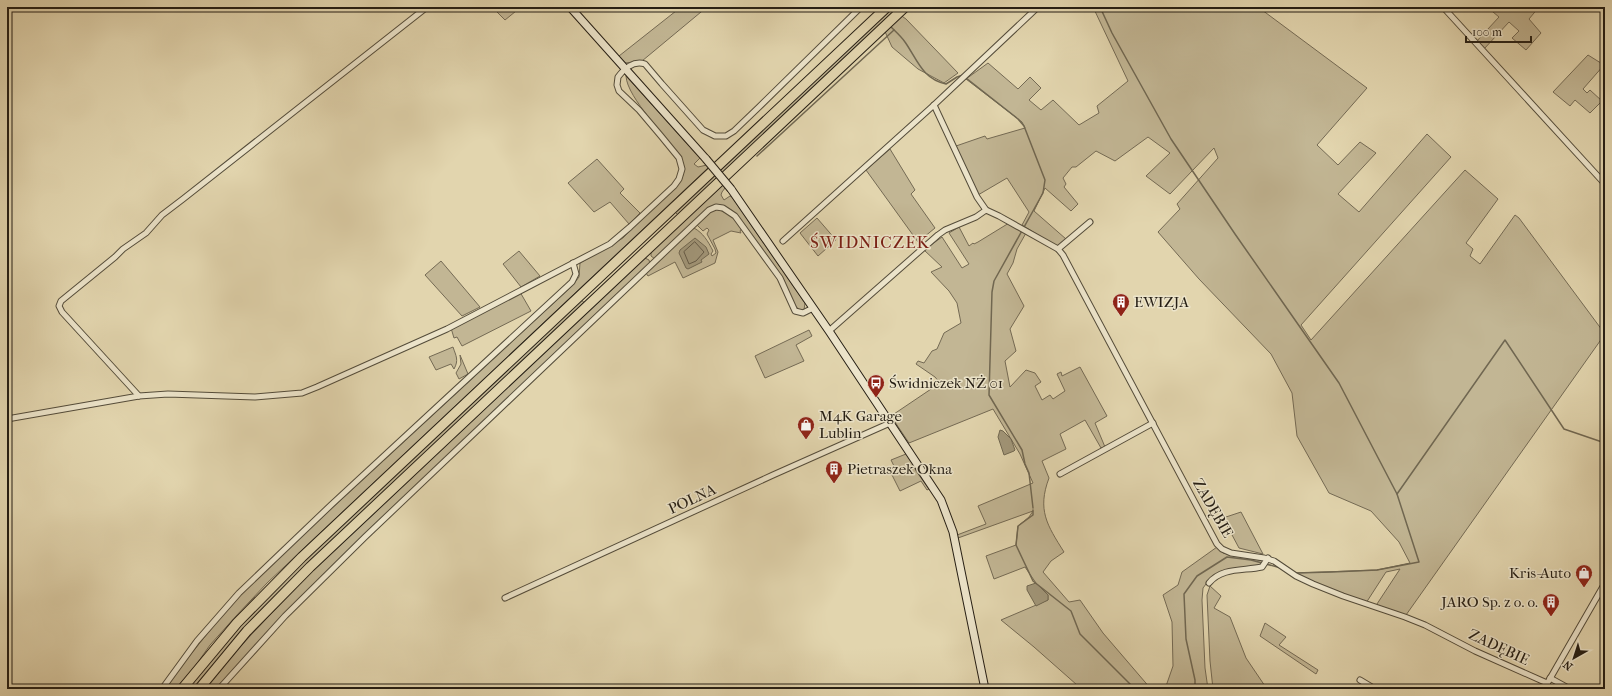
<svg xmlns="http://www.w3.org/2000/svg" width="1612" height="696" font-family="'IM FELL French Canon',serif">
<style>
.green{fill:#c2b694;stroke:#746a54}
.water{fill:#a2977a;stroke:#706751}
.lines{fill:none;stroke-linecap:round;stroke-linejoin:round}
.shore{stroke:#645a47;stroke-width:1}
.stream{stroke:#706751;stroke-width:1.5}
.street-casing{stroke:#544c3a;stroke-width:7}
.secondary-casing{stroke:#251e14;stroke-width:9}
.highway-casing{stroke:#251e14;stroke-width:11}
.street{stroke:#ece4ca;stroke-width:5}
.secondary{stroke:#ece4ca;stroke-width:7}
.highway{stroke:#e2d5ae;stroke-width:9}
.secondary-bridge-casing{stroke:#251e14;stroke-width:9;stroke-linecap:butt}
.secondary-bridge{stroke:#ece4ca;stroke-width:7}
.labels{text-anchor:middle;stroke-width:3;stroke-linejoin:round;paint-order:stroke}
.poi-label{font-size:15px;fill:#251e14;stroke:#ece4ca;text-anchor:start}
.street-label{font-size:15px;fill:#251e14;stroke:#ece4ca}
.quarter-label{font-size:17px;letter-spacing:1px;fill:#7a1f14;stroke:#ece4ca}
</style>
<rect width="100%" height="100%" fill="#e2d5ae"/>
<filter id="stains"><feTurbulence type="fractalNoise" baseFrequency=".005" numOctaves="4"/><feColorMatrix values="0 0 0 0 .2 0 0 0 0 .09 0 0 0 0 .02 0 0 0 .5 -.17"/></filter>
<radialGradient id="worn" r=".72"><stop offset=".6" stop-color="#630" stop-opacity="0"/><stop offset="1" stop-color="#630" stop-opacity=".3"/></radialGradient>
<g class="green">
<polygon points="495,7 521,7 505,20 493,8"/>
<polygon points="681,7 707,7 642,61 625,63 619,56"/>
<polygon points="870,7 901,7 896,12 906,19 958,73 944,83 918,69 892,47 882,25 679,216 674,211 877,15"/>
<polygon points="1093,7 1258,7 1367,88 1317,145 1338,165 1360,142 1376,153 1338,194 1359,212 1427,134 1451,157 1301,325 1311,340 1465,170 1498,199 1466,243 1473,249 1470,256 1480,264 1515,215 1519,218 1605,334 1406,615 1375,607 1400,569 1386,572 1366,603 1301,577 1295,573 1377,570 1410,563 1399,542 1371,511 1329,493 1297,436 1292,393 1271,354 1199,279 1158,232 1180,209 1177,204 1218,158 1214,148 1170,194 1146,176 1170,153 1148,137 1115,161 1096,151 1076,167 1072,167 1063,178 1066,184 1064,187 1078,204 1071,211 1045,188 1034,211 1066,239 1060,245 1056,246 1022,225 1029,212 1007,178 978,195 956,146 985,136 987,139 1025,128 1022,122 966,79 988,63 1018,89 1030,77 1041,88 1029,100 1041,110 1053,100 1079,125 1099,113 1097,106 1128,81"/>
<polygon points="1487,7 1539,7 1529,19 1541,33 1526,50 1512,38 1519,31 1509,22 1484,49 1476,42 1499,17"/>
<polygon points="1588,55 1604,65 1583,89 1587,93 1590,90 1602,101 1590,113 1575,100 1570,106 1553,92"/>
<path d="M626 76 700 158 694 164 698 167 707 165 709 167 267 583 236 616 210 645 179 689H163L227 609 262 573 572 286 579 277 580 263 623 238 681 180C685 172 685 166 681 158 668 138 627 98 626 76Z"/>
<polygon points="890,149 915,190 911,194 935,228 918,242 866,170"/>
<polygon points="597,159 624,189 620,193 640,213 629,224 610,202 594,212 568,183"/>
<path d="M723 185 725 188 722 192 721 195 724 200 730 196 732 197 805 303 804 310H800L795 306 782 278 735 213C725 204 715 203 704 211L657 258 655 259 651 256V252Z"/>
<path d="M717 209 731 215 742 228 740 231 741 233 731 231 713 240 718 252 715 263 683 278 675 262 648 276 646 273 694 228C703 233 708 241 713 251L711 254 712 256 716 253 715 249 707 234 709 230 707 228 703 231 697 225 708 213Z"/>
<polygon points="817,218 836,240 818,256 800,233"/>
<path d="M1009 223 1026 233 1017 249 1013 263 1007 274 1024 306 1010 329 1016 351 1005 361 1010 387 1026 370 1035 373 1041 382 1035 386 1042 400 1050 395 1053 399 1065 391 1057 374 1061 372 1062 376 1080 367 1107 416 1095 423 1105 447 1101 448 1085 420 1060 434 1066 449 1042 461 1049 478C1037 510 1047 525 1064 552L1051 561 1043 572 1069 602 1080 600 1103 633 1151 689H1069L1077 685 1034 647 1001 620 1048 600V595L1036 583 1025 567 994 579 986 556 1016 545 1018 526 1029 517 1033 511 958 538 957 535 986 524 978 506 1033 483 1020 454 993 409 909 443 891 416 940 383 935 377 916 364 918 361 924 363 932 351 937 349 944 333 961 323 957 303 949 291 931 272 942 267 924 250 942 237 962 268 969 264 949 233 959 227 969 246 973 243 974 244 978 242Z"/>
<polygon points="519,251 540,276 521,287 503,264"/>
<polygon points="645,258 649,260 650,264 363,537 217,689 205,689 237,650 297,586"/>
<polygon points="441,261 480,307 462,316 425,275"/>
<polygon points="520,292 531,311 462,346 457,337 454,338 451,328"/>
<polygon points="580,299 586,304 358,518 196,689 187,689 220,648 271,591"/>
<polygon points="809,330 812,336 796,345 804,361 765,378 755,356"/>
<path d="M453 347C456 356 459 360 454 369L451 364 436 370 429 357Z"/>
<polygon points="460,355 468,374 459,379 456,373 461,364"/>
<polygon points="906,454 911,459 916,471 929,489 927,490 921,481 900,491 891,473 896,470 891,460"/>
<polygon points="1241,512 1263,554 1239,548 1223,518"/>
<polygon points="1217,547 1223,553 1264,561 1264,565 1233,569 1209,580 1203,588 1202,600 1205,668 1208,689 1165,689 1173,666 1172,622 1163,595 1178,585 1182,572"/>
<polygon points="1210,586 1221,596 1214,608 1230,617 1246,658 1267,689 1213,689 1210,661 1207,595"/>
<polygon points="1265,623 1286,637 1279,645 1318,670 1316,674 1260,636"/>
</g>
<g class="water">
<polygon points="695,238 706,247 709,254 701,260 702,262 688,269 686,268 679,253 680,250"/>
<polygon points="1000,430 1003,431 1011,439 1015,450 1014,451 1004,455 998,437"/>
<polygon points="1036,583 1048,595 1048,600 1036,606 1027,590 1027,586"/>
</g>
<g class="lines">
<polygon class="shore" points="695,242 704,252 696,261 689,264 684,252"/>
<g class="stream">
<polyline points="873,7 877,12"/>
<polyline points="1100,7 1112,33 1171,139 1235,234 1339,383 1397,494 1505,340 1564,429 1605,443"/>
<path d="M890 26C895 31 901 36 905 42 917 59 922 79 946 84L957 77 963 75"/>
<polyline points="966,78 1018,119 1024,126 1045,180 1043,193 994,281 992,292 989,395 1022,450 1025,464 1029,473 1033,508"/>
<polyline points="757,156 894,30"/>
<polyline points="1033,510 1033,515 1018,526 1016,545 1033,581 1071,611 1080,634 1135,689"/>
<polyline points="1294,573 1332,572 1377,570 1419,562 1397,494"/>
<polyline points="1195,689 1195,680 1186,639 1184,594 1197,576 1227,557 1251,560 1281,568"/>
</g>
<g class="street-casing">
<g id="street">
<polyline points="1443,7 1605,184"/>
<polyline points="934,105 977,197 986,210"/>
<polyline points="783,241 934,105 1038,7"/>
<polyline points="1058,249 1090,222"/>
<polyline points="829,331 938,235 945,230 976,217 986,210 999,216 1058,249 1063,255 1217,544 1222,549 1231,553 1264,558 1274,561 1296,576 1313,584 1343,596 1405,617 1425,625 1475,651 1547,683"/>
<polyline points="139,396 62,312 59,306 61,301 115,257 123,249 146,233 162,215 183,199 427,7"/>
<path d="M7 419 139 396 168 394 255 397 302 393 317 387 447 329 610 244 630 227 674 186 679 179 682 169 679 158 661 136 639 110 619 91 617 85 618 77C624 69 634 60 645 64L662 84 703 130 715 136H726L734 131 759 107 861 7"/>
<polyline points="1060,474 1153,423"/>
<path d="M1209 583C1222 567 1244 571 1262 567L1268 558"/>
<polyline points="505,598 773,475 890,423"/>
<polyline points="1550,678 1570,689"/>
<polyline points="1360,680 1375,689"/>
<polyline points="162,689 197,641 239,593 331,505 572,282 576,274 573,263"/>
<polyline points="219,689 285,616 365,537 709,210 716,207 723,208 735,216 780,278 795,311 803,313 813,308"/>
<polyline points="1544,689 1605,583"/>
</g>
</g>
<g class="secondary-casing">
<g id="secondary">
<polyline points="570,7 706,159"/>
<polyline points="731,189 829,331 941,500 953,532 985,689"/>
</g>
</g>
<g class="highway-casing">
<g id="highway">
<polyline points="182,689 237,623 302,557 887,7"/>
<polyline points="199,689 247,631 310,567 905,7"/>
</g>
</g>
<use href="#street" class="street"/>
<use href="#secondary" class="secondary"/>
<use href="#highway" class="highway"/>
<g class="secondary-bridge-casing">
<polyline id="secondary-bridge" points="706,159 731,189"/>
</g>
<use href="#secondary-bridge" class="secondary-bridge"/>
</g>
<defs>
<g id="building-pin" transform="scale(0.9)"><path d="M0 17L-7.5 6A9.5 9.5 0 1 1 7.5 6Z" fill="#8f2418" stroke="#ece4ca"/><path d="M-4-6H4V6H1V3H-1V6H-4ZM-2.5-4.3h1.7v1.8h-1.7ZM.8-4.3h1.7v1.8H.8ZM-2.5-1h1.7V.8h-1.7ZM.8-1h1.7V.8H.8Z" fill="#fff"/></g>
<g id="bus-pin" transform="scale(0.9)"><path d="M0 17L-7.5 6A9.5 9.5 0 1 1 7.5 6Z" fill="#8f2418" stroke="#ece4ca"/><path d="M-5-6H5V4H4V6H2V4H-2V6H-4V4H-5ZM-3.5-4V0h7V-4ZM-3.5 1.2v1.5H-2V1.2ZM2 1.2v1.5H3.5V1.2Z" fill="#fff"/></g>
<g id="shop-pin" transform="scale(0.9)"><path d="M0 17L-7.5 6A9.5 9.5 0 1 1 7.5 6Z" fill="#8f2418" stroke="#ece4ca"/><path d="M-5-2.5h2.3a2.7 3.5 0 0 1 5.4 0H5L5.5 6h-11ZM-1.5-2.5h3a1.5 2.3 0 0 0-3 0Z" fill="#fff"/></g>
</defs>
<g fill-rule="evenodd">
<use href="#building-pin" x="1121" y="302"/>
<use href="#bus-pin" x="876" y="383"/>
<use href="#shop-pin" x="806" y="425"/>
<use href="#building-pin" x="834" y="469"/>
<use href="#shop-pin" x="1584" y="573"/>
<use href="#building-pin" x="1551" y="602"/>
</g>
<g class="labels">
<g class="poi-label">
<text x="1134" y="307">EWIZJA</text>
<text x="889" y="388">Świdniczek NŻ 01</text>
<text x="819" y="421">M4K Garage<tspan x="819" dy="17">Lublin</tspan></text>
<text x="847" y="474">Pietraszek Okna</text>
<text x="1571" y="578" text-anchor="end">Kris-Auto</text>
<text x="1538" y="607" text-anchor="end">JARO Sp. z o. o.</text>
</g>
<g class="street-label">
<text transform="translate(692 499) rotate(-25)" y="5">POLNA</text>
<text transform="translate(1213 508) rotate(60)" y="5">ZADĘBIE</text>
<text transform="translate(1499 647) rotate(25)" y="5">ZADĘBIE</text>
</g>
<g class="quarter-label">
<text x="870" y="248">ŚWIDNICZEK</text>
</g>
</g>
<rect width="1612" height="696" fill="none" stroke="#e2d5ae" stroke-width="24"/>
<rect x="8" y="8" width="1596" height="680" fill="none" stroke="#251e14" stroke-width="2"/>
<rect x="12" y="12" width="1588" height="672" fill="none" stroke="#251e14"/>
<g transform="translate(1574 658) rotate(219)" stroke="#ece4ca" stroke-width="3" paint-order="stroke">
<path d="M0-3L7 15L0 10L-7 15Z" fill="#251e14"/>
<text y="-6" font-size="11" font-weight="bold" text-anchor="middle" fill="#251e14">N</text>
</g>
<path d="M1466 36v6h65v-6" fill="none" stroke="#251e14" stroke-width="2"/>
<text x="1472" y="36" font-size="12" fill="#251e14" stroke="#ece4ca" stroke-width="3" paint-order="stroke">100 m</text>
<rect width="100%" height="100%" filter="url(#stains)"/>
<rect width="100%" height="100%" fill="url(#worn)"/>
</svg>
